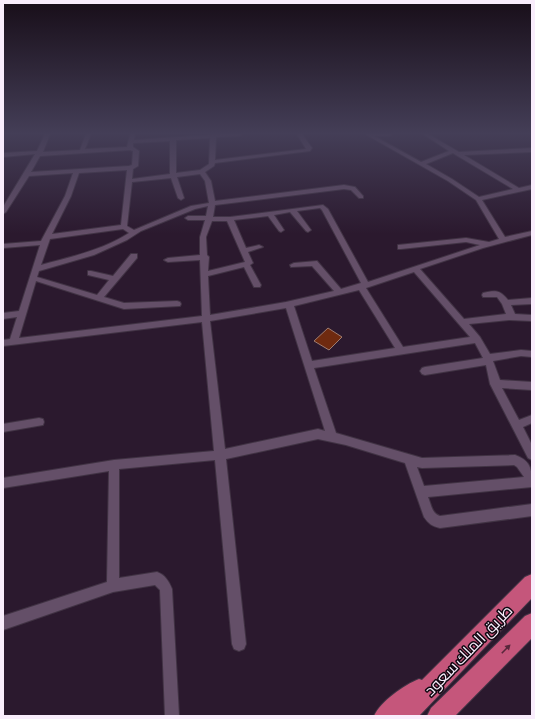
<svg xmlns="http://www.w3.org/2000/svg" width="535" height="719" font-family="'Asap Condensed',Cairo,sans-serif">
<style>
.building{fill:#6f2a0f;stroke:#9e7c70}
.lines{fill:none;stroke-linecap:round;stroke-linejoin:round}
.minor-casing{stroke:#413344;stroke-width:2}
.highway-casing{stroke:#413344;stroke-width:2}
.minor{fill:#644f68;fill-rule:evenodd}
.highway{fill:#c5567b;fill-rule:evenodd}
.oneway{fill:#58273b}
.labels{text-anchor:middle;stroke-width:3;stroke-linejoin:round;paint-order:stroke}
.near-street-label{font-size:16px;fill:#f9edfc;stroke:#0f0710}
</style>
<rect width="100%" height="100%" fill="#2b192e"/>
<polygon class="building" points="328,328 342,337 329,350 314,341"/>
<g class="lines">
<g class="minor-casing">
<g id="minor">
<path d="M45 134H50L43 152 80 150 86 134H91L85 149 127 147 130 134H135L134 140 222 134H242L240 136 216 137 215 160 306 149 297 134H302L312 148 310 151 215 163 214 166 205 172 211 181 215 201 344 185 355 187 363 196V198H359L351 190 344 189 215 205 213 217H230L323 205 328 209 368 282 480 245 466 242 401 249H398V245L466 238 489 242 499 239 476 200 448 181 365 134H392L390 136H374L421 162 449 151 423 134H428L459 152 532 148V152L464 155 519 188 532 185V189L482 200 505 237 532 231V235L483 248 420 269 464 319 506 314 502 304 497 297H483L482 295 483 293C496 290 500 290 508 300L532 298V304L511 305 515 314 532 315V321L509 320 469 324 480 337 490 354 521 350 532 351V357L521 356 493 361 500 380 532 382V390L502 388 519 420 532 415V423L523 427 532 445V460L528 458 490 384 486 365 425 375 422 374 420 371 422 368 425 367 483 358 475 343 314 368 336 433 422 458 515 455C532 461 532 471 532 487L428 497C431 504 432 514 440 516L532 504V516L440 528C432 526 429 524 424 517L405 463 346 445 318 439 226 459 246 644 244 649 239 651 234 649 232 644 215 460 119 469V578L157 572C165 575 169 581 172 589L179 716H165L160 590 155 585 113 592 3 630V616L107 582 109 471 3 488V478L114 460 214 451 202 322 3 346V340L10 339 17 317 3 319V313L19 311 40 245 3 248V244L41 241 65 196 73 173 29 176 6 212 3 214V207L35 154 3 157V153L37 151ZM210 138 209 164 200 170 176 173V140ZM170 141V174L132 179 133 169 138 166 139 151 133 147V143ZM130 150 133 151 132 165 129 166 31 172 40 156ZM453 153 456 155 513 189 479 197 452 179 426 164ZM127 170 121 225 52 234 71 196 79 173ZM200 174 205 181 209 203 191 206 134 230 127 226 132 182 171 178 178 198 181 200 184 198 177 177ZM208 206 206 216H188L185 218 188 220H205L200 237V255L168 258 164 260 168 262 200 260 202 316 19 338 36 281 124 309 180 306 181 304 180 302 177 301 124 303 104 297 137 258V254H131L113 276 91 271H88V275L109 280 97 295 37 277 39 271 94 255 127 240 141 231 195 209ZM320 208 322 210 361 283 341 289 317 261 294 263 290 265 291 267 312 266 334 291 286 302 210 315 208 276 244 267 254 287H260L261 285 250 265 253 263 248 252 263 247 259 245 246 248 234 220 268 216 279 231 281 232 284 230 274 215 290 212 306 231 308 232 311 230 297 211ZM212 221H227L245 262 208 271 209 257 207 255 206 237ZM123 229 129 233C103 250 70 257 41 265L50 239ZM414 272 470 337 403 347 366 288ZM359 290 395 348 312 361 294 306ZM286 308 325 431 318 429 225 449 210 321ZM514 465 517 467 524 477 424 486 417 467 422 468Z"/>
<polygon points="39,418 43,419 44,422 43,425 3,432 3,424"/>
</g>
</g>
<g class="highway-casing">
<g id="highway">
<path d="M532 574V598L419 716H374C381 701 404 685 419 679L422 680 525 577Z"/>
<polygon points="532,613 532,638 455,716 427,716 431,708 525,616"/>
</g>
</g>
<use href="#minor" class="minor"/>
<use href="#highway" class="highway"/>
</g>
<defs><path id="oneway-solid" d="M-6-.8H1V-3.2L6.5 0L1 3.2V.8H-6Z"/></defs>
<use class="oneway" href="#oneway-solid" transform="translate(506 649) rotate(-45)"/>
<linearGradient id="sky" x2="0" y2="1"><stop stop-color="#180e19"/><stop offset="0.57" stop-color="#443e57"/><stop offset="1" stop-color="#443e57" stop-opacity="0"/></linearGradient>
<rect width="535" height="234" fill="url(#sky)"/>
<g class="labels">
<g class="near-street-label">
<text transform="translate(468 650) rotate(-46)" y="6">طريق الملك سعود</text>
</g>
</g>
<rect width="535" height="719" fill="none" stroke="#f9edfc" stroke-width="8"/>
</svg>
